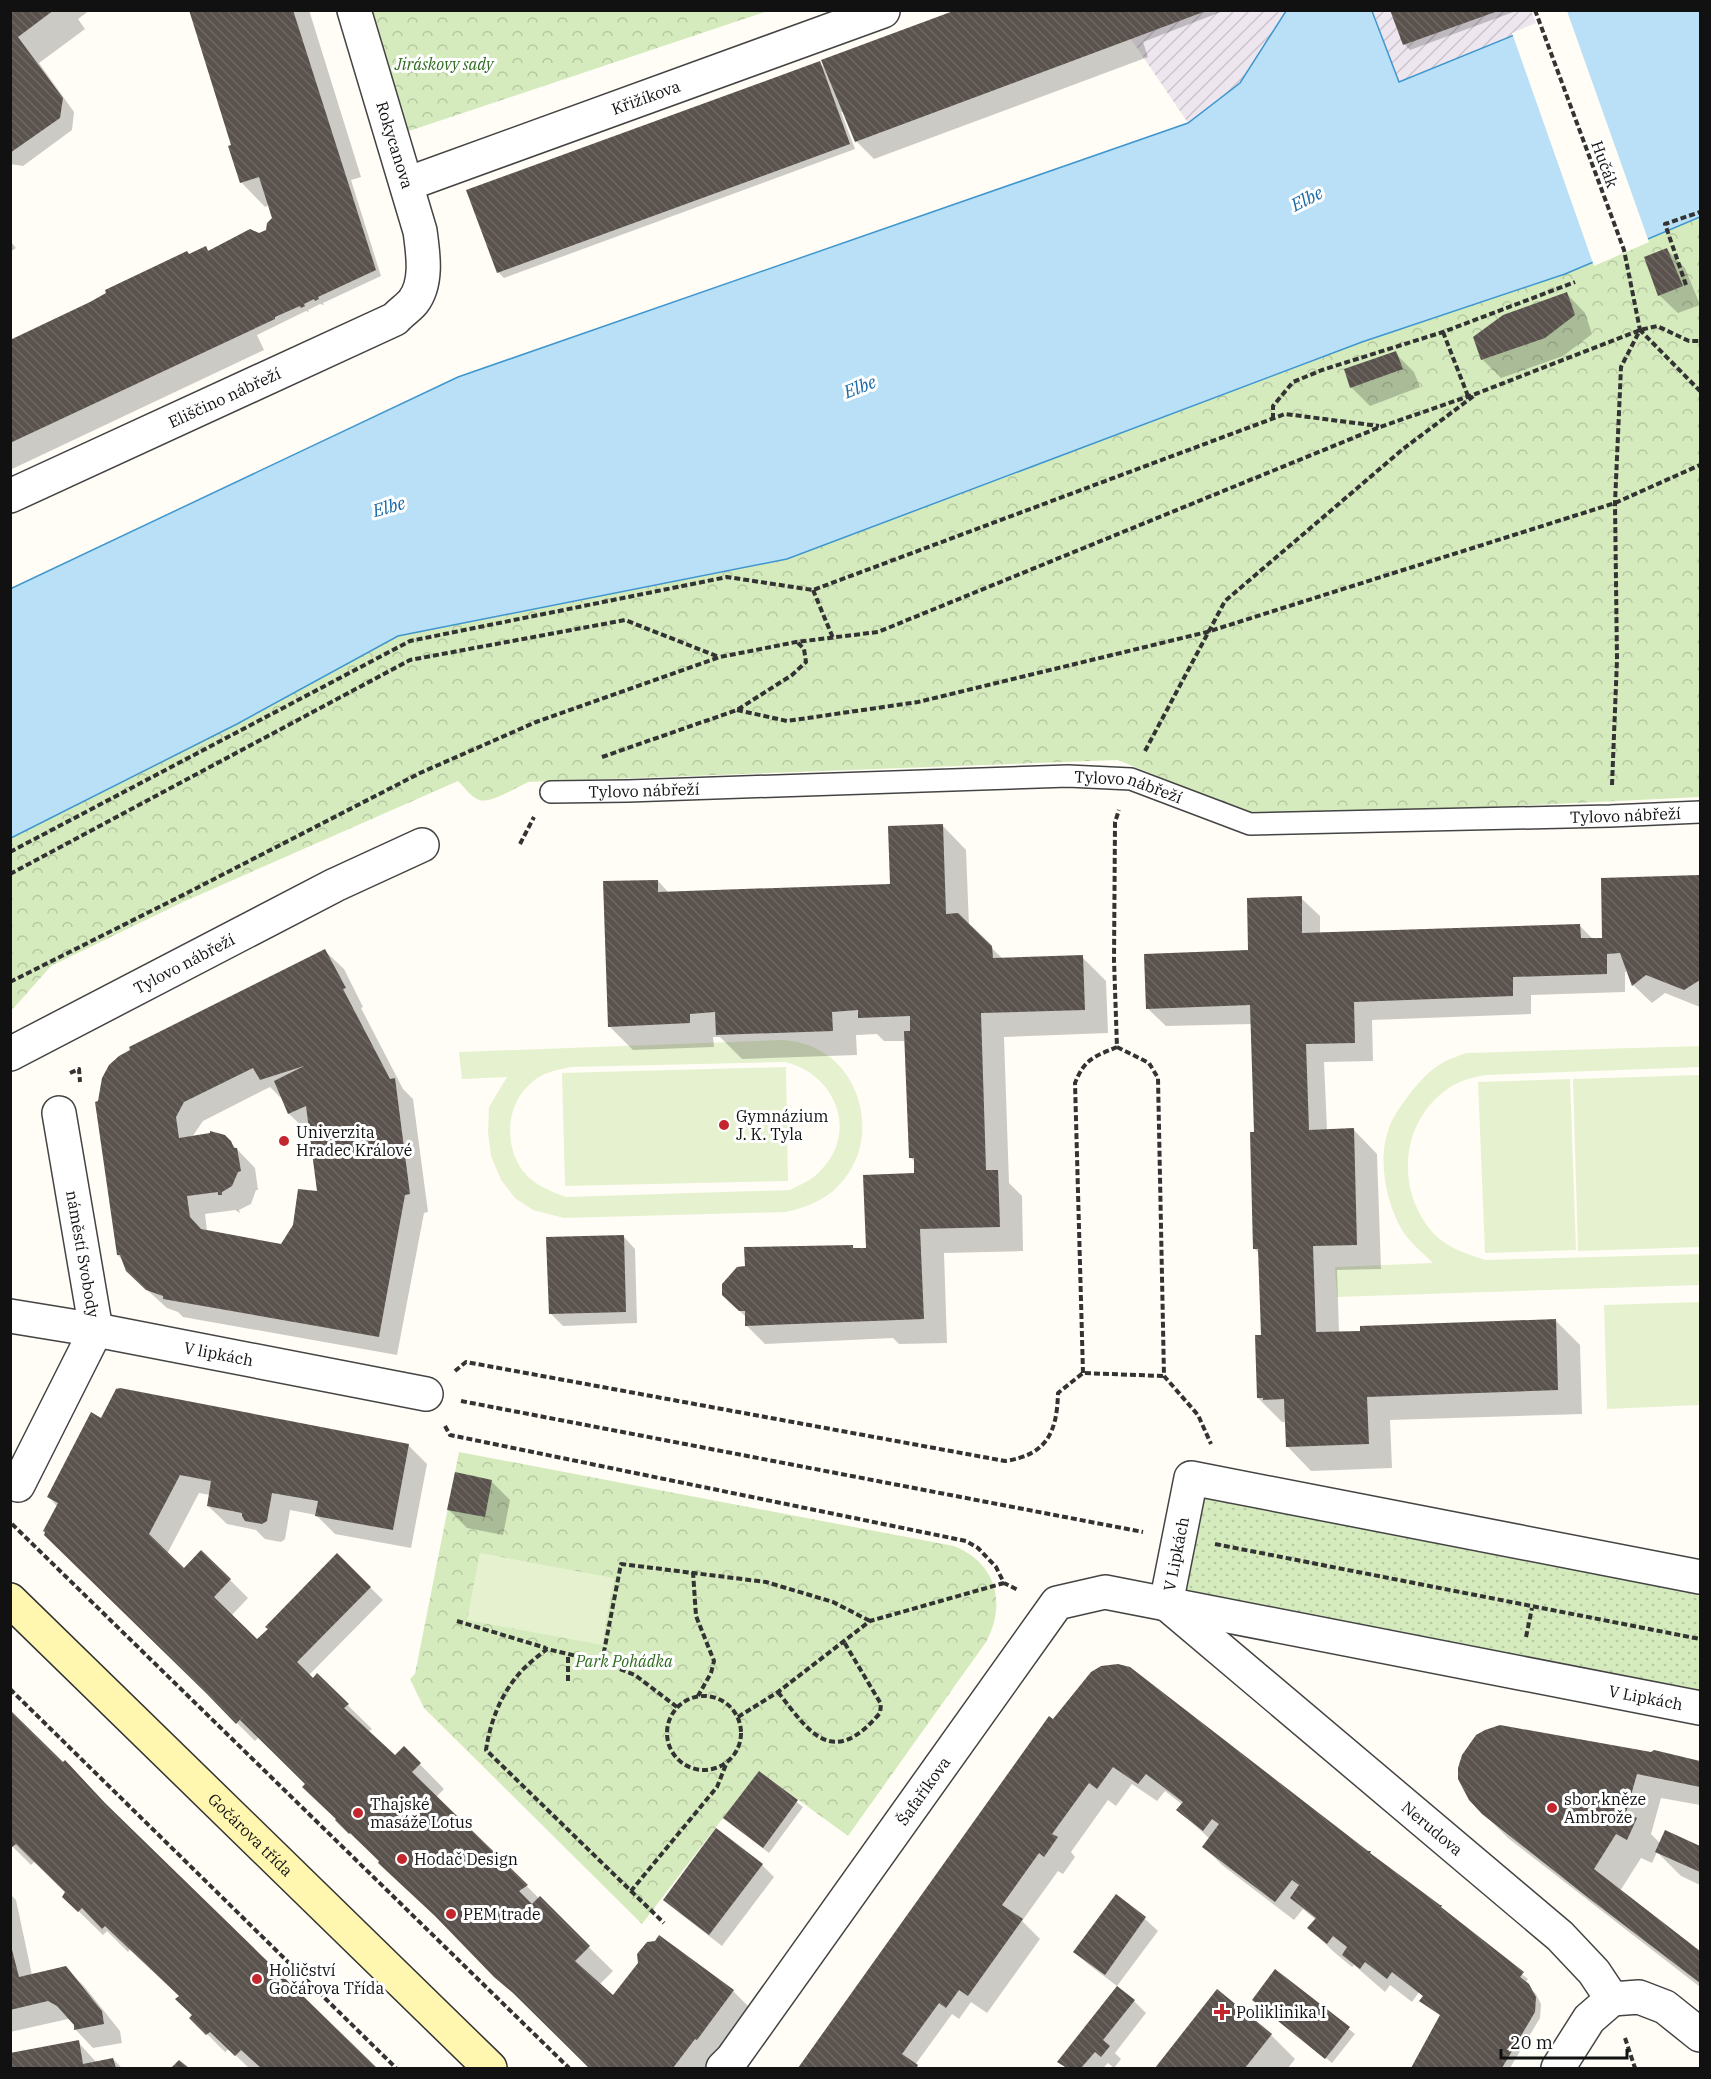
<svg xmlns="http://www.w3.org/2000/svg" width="1711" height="2079" font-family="'IBM Plex Serif',serif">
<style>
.industrial{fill:url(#industrial-furrows)}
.grass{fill:url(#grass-dots)}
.park{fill:url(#park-crowns)}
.pitch{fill:#e6f2cf;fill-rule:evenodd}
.water{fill:#b9e0f7;stroke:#3f96cf;stroke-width:1.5}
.pier{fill:#fffdf5}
.shadow{fill:#0003;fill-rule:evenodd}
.building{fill:url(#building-back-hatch);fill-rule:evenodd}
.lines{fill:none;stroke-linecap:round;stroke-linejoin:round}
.lane-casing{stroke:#444;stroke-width:24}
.street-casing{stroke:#444;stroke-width:36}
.secondary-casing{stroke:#333;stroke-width:36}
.path{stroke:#333;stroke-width:4;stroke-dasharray:6 3;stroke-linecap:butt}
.lane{stroke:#fff;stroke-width:21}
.street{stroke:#fff;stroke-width:33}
.secondary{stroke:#fff6b0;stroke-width:33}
.poi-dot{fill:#c4262e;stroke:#fff;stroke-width:2}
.labels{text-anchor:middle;stroke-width:6;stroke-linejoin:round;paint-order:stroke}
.park-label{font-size:16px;font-style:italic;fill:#2f6b1f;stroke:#fff}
.street-label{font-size:16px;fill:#111;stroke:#fff}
.poi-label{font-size:16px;fill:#111;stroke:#fff;text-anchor:start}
.water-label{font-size:18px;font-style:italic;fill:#1768a6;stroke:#fff}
</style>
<defs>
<pattern id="industrial-furrows" width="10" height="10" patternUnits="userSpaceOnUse" patternTransform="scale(1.5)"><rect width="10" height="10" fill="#eee6ef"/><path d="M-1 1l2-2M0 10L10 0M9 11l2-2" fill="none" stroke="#cbc4cc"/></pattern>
<pattern id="grass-dots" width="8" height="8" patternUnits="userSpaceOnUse" patternTransform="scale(1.5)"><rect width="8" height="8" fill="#d5ebbd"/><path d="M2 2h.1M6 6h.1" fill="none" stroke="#b6c8a1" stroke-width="1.8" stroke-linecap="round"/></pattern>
<pattern id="park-crowns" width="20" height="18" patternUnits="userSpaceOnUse" patternTransform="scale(1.5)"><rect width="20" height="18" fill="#d5ebbd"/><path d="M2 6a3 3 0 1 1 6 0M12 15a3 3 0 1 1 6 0" fill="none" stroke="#b6c8a1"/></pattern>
<pattern id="building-back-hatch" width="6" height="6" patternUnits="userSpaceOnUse" patternTransform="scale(1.5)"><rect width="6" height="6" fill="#5a524d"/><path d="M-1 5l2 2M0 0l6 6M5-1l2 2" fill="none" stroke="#6d6662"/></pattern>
</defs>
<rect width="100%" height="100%" fill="#fffdf5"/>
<g class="industrial">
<polygon points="1120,11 1286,11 1240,83 1188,123 1131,39"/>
<polygon points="1373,11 1534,11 1540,25 1399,82"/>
</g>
<polygon class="grass" points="1204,1496 1700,1595 1700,1692 1182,1594"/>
<g class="park">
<polygon points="370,10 768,11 409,131"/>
<path d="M1700 217V797L1323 815H1251L1118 760 528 782C517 787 490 804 479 800 471 797 464 787 458 781L183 902 51 966 11 1011V838L237 724 398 636 787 559 1362 342 1565 274Z"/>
<path d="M459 1452 954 1546C996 1563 1007 1603 986 1642L848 1836 759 1771 642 1924 424 1708 410 1679 415 1674Z"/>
</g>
<g class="pitch">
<path d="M783 1040C789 1041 796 1041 801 1043 849 1055 873 1109 858 1154 853 1168 844 1182 832 1192 818 1203 803 1208 786 1212L564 1218 533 1210 515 1198 501 1180 491 1156 488 1132 489 1107 507 1077 462 1079 459 1052ZM785 1062C835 1074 859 1131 821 1170 813 1180 801 1184 790 1190L566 1197C550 1191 534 1185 523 1171 504 1146 506 1106 529 1085 540 1073 556 1070 571 1067Z"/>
<path d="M1700 1046V1067L1487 1075C1474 1077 1460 1080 1449 1088 1400 1121 1395 1190 1433 1233 1447 1248 1467 1254 1485 1260L1700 1254V1285L1337 1297 1335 1267 1433 1263C1422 1252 1410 1243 1402 1230 1386 1203 1377 1158 1389 1128 1393 1116 1401 1106 1408 1096 1418 1083 1430 1069 1444 1062 1451 1058 1459 1056 1466 1053Z"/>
<polygon points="786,1067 788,1181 565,1186 562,1073"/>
<polygon points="1700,1075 1700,1247 1578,1251 1573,1079"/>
<polygon points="1570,1079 1576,1250 1485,1253 1478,1082"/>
<polygon points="1700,1302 1700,1405 1607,1409 1604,1305"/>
<polygon points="480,1553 614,1578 602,1645 467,1620"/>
</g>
<polygon class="water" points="1286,11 1372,11 1399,82 1539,25 1534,11 1700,11 1700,217 1565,274 1362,342 787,559 398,636 237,724 11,838 10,589 458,377 1188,123 1240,83"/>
<polygon class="pier" points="1531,10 1567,11 1649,242 1594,266 1512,33 1536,23"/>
<g class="shadow">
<polygon points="10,10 90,10 78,19 85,29 39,63 74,112 72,130 23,166 10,164"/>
<polygon points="190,10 309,10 361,177 351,180 381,276 323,303 324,305 320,304 308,310 309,312 306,311 257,335 264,350 10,470 10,342 206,248 210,252 259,235 267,231 273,218 269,205 265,207 241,182 233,146"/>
<polygon points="960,10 1226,10 1143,42 1148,57 874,159 856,141 844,111 841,112 855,149 504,278 498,272 819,62 827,70"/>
<polygon points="1392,10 1519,10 1410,50 1404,44"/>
<polygon points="10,241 16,248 10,252"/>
<polygon points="1667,250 1685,268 1700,305 1678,313 1659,295"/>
<polygon points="1567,294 1585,313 1592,334 1563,356 1501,378 1482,359"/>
<polygon points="1395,353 1414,372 1420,387 1370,406 1351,387"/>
<polygon points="942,825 966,850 969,926 1003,959 1082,957 1106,981 1108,1033 1004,1037 1009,1183 1022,1196 1023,1251 944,1253 947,1343 899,1344 893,1338 765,1344 746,1325 746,1317 723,1295 852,1246 856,1250 867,1249 916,1174 916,1163 910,1157 906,1041 884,1041 877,1034 856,1035 857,1055 742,1059 720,1037 713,1037 714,1047 633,1050 609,1026 658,881 669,893 892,886"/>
<polygon points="1700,877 1700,1007 1665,993 1652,1003 1633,985 1628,971 1625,972 1625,992 1531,995 1531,1014 1372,1020 1373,1061 1324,1062 1327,1130 1353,1129 1377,1154 1381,1269 1337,1270 1339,1333 1556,1321 1580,1345 1582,1414 1390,1420 1392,1468 1311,1471 1287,1446 1287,1422 1282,1422 1258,1398 1263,1336 1260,1254 1254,1248 1256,1133 1252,1024 1166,1026 1147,1008 1250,952 1301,898 1320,916 1320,934 1579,925 1593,939 1604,939 1602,880"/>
<path d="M325 951 344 969 363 1007 361 1008 403 1089 413 1099 428 1212 424 1213 397 1355 183 1317 178 1312 167 1308 146 1289 118 1255 97 1103ZM270 1087 280 1097H282L289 1114 308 1132 311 1131 319 1193 282 1245 207 1231 205 1214 235 1210 240 1213 239 1210 251 1204 256 1190H258L255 1168 230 1142 192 1137 203 1121Z"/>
<polygon points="623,1236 635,1249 637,1323 563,1326 550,1313"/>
<polygon points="102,1420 408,1445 427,1464 411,1548 335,1534 316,1515 290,1510 285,1539 281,1542 265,1539 256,1530 227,1524 208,1506 210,1495 199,1493 167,1554 184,1570 202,1552 248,1598 231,1616 257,1641 338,1556 383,1600 308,1676 313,1680 317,1675 372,1729 368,1732 395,1757 404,1748 444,1789 436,1797 613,1971 599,1985 613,1998 659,1937 733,1991 767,2025 735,2068 591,2068 303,1787 307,1784 259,1737 255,1741 237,1723 49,1497"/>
<polygon points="491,1481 510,1500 503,1535 467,1528 449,1510"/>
<polygon points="1049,1718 1370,1853 1380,1863 1528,1979 1525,1983 1536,1994 1541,2004 1540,2018 1510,2068 1504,2068 1439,2030 1439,2033 1498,2068 1412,2068 1441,2016 1421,2001 1424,1996 1419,1992 1412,2002 1390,1985 1385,1992 1354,1965 1352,1967 1334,1952 1309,1928 1316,1920 1303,1909 1294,1920 1222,1865 1204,1847 1210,1839 1178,1810 1183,1805 1165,1791 1157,1801 1132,1784 1116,1806 1108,1800 1071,1852 1075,1857 1063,1874 1058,1871 1022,1921 1040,1939 987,2013 971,2002 959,2019 952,2014 915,2065 920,2068 800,2068"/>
<polygon points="1686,1760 1700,1763 1700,1805 1661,1798 1651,1834 1660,1843 1665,1832 1700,1848 1700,1885 1681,1876 1657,1852 1652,1863 1641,1858 1620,1891 1700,1953 1700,1987 1508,1838 1470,1800"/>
<polygon points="759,1773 803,1807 769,1853 731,1824"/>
<polygon points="118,1817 375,2068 249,2068 229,2049 225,2052 207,2034 180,1996 131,1948 128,1952 107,1931 103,1935 64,1897 67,1893 35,1861 31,1865 10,1844"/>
<polygon points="762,1865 774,1877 722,1946 678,1912 665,1900"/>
<polygon points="10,1894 16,1900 32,1975 66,1968 84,1986 120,2031 122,2043 93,2048 75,2029 75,2025 73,2022 68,2019 10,2032"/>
<polygon points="1116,1896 1145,1919 1158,1931 1117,1986 1088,1964 1075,1952"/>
<polygon points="1276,1971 1355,2034 1332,2063 1260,2005"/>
<polygon points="1217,1992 1271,2035 1295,2059 1288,2068 1157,2068"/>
<polygon points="1134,2001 1146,2013 1115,2053 1121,2059 1114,2068 1108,2063 1103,2068 1066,2068 1059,2061"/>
<polygon points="78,2042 97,2063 113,2059 122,2068 10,2068 10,2055"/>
</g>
<g class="building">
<polygon points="10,10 54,10 18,37 63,98 60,118 10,153"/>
<polygon points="189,10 293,10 376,270 318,297 319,299 315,301 314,299 304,304 305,306 301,308 300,306 275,317 275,319 10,443 10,340 90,302 106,293 105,290 187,251 189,254 206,246 208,251 250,229 259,233 266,230 267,223 272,218 259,177 240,183 228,146 231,145"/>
<polygon points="956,10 1206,10 1206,11 855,142 821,60"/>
<polygon points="1390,10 1498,10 1498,11 1403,45"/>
<polygon points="820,61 850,144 497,273 466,190"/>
<polygon points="1667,248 1683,286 1658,296 1644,257"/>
<polygon points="1567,292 1575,315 1545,338 1481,360 1473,337 1503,315"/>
<polygon points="1396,351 1403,369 1350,388 1344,369"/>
<polygon points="943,824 946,914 958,913 992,946 993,958 1083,955 1085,1010 981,1013 986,1170 998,1170 1000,1227 920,1229 924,1319 745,1326 745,1311 739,1311 722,1295 722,1284 737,1267 745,1266 744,1247 853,1245 853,1248 866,1248 863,1175 914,1173 914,1158 909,1158 904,1031 910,1031 910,1016 858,1018 858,1010 832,1012 833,1031 716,1035 715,1012 690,1014 690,1023 608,1027 603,881 658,880 658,892 890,884 888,826"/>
<polygon points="1700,875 1700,980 1684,990 1646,975 1632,986 1620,953 1607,954 1607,974 1513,977 1513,996 1354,1002 1355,1043 1306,1044 1309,1130 1354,1128 1357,1245 1313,1246 1316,1332 1360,1331 1360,1326 1556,1319 1558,1390 1367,1397 1369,1444 1286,1447 1284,1399 1263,1400 1263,1398 1257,1398 1255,1335 1261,1335 1258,1249 1253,1249 1250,1132 1254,1132 1250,1005 1146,1009 1144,954 1248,950 1247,898 1302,896 1302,933 1580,924 1581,938 1602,938 1601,878"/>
<path d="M325 949 346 988 343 989 390 1079 395 1078 410 1194 405 1195 379 1337 163 1299V1296L146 1290 126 1271 120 1255H117L95 1102 98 1101 102 1078 109 1065 119 1056 130 1050 129 1047ZM304 1066 274 1081 288 1114 306 1106 317 1191 298 1189 293 1225 281 1244 201 1229 190 1217 187 1196 218 1192V1195H222V1192L232 1186 238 1172 241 1171 237 1148H234L231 1141 225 1135 210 1131V1133L179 1138 176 1117 184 1102 253 1068 260 1080Z"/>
<polygon points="624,1235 626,1312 549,1314 546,1237"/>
<polygon points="120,1388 409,1444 393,1530 315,1516 318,1501 272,1493 267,1521 262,1524 245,1521 242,1516 242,1513 207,1506 211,1481 180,1475 149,1534 184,1568 201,1550 231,1579 214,1597 257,1639 268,1629 265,1627 337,1553 371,1587 297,1662 313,1678 317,1673 349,1704 344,1708 395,1755 404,1746 421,1763 412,1772 528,1885 519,1891 532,1904 540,1896 590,1946 575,1961 613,1995 638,1963 637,1954 647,1942 655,1941 659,1935 734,1990 697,2040 695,2039 673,2068 589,2068 513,1993 494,1977 435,1916 378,1863 379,1861 350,1833 349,1834 335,1820 336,1819 302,1787 305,1784 240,1720 245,1714 236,1724 207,1694 44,1535 45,1532 43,1531 58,1503 47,1497 91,1412 101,1418 116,1389"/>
<polygon points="455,1472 492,1480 485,1517 447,1510"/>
<polygon points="1118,1664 1130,1667 1368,1851 1371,1851 1370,1853 1440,1905 1442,1905 1441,1907 1524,1972 1520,1977 1529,1984 1536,1997 1535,2012 1502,2068 1411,2068 1440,2015 1419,2001 1423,1996 1392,1972 1387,1979 1365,1962 1360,1969 1342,1955 1347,1947 1333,1936 1327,1944 1307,1928 1316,1918 1290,1898 1299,1885 1292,1880 1275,1902 1202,1847 1219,1824 1212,1819 1203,1831 1176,1810 1183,1802 1146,1774 1138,1784 1113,1767 1097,1789 1089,1783 1052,1834 1058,1837 1044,1857 1039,1853 1002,1905 1023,1919 968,1996 959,1990 946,2008 939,2003 902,2054 918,2065 916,2068 798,2068 1049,1716 1053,1719 1091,1672 1101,1666"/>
<polygon points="10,1710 63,1762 65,1760 105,1803 377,2068 261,2068 241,2050 235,2056 210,2032 206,2035 189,2018 192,2015 175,1999 179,1996 105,1926 102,1929 82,1908 78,1912 62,1897 65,1892 16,1844 12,1847 10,1846"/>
<polygon points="1500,1725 1651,1752 1654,1750 1700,1761 1700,1787 1637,1774 1626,1813 1637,1818 1627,1840 1616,1834 1594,1869 1700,1951 1700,1983 1586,1896 1482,1814 1469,1800 1458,1779 1458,1768 1462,1755 1476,1735 1485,1730"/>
<polygon points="759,1771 798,1800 763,1848 723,1818"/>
<polygon points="716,1828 763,1864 709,1935 663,1900"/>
<polygon points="1665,1830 1700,1846 1700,1872 1655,1852"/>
<polygon points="1116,1894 1146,1917 1105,1975 1073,1952"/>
<polygon points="10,1942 19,1977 66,1966 102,2011 104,2024 74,2030 74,2025 57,2006 48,2001 10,2010"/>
<polygon points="1275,1969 1350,2027 1325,2059 1252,2000"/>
<polygon points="1117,1986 1135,2000 1103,2040 1110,2046 1101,2057 1095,2052 1081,2068 1067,2068 1057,2062"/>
<polygon points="1217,1989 1272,2034 1245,2068 1155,2068"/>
<polygon points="79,2040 83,2064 113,2058 116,2068 10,2068 10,2053"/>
<polygon points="179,2060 189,2068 171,2068"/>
</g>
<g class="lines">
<g class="lane-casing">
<g id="lane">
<path id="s1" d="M551 792 628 791 1068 776 1131 779 1250 824 1610 816 1700 812"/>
</g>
</g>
<g class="street-casing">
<g id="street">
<path id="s2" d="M407 184 883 11"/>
<path id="s3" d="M10 496 395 319C400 313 408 308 413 302 428 283 423 253 420 231L354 10"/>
<path id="s4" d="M10 1054 335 885 422 845"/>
<path id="s5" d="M10 1316 96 1330 426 1394"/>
<polyline points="18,1485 96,1330 59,1113"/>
<path id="s6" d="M1166 1604 1191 1478 1700 1577"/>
<path id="s7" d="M1168 1605 1560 1936 1594 1972 1612 1999"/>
<polyline points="1612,1999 1639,1997 1665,2007 1700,2035"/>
<path id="s8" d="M723 2068 732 2059 1057 1603 1105 1592 1700 1708"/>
<polyline points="1558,2068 1589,2019 1612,1999"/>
</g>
</g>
<g class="secondary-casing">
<g id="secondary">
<path id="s9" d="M10 1600 490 2068"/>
</g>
</g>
<g class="path">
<polyline points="1535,10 1624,250 1640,330"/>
<polyline points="1686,285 1665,224 1700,212"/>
<polyline points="1443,332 1468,396"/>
<polyline points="1273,419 1273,406 1293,382 1322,370 1443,332 1575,282"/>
<polyline points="813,590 833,638"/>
<polyline points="737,710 787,721 918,702 1207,632 1615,503 1700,465"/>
<polyline points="1145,751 1225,601 1403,449 1475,395"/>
<polyline points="602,757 737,710 792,675 806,662 804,649 797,642"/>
<polyline points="1612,785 1617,660 1615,503 1621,367 1640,330 1700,391"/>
<polyline points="520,844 534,817"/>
<polyline points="10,852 410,641 727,577 813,590 1285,414 1379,426"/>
<polyline points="10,874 410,660 625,620 719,657"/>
<polyline points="10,982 187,893 420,773 536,722 720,657 796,642 878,632 1380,427 1478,393 1640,330 1657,326 1689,341 1700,341"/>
<polyline points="1117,1047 1149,1063 1158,1078 1164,1376 1198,1415 1211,1444"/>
<polyline points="70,1073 79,1069 80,1082"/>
<path d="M455 1371 466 1362 1005 1461C1047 1455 1057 1432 1058 1393L1083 1373 1164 1376"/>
<path d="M1083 1373 1075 1083C1085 1058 1094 1057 1117 1047L1114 960 1115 822 1119 810"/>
<polyline points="461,1401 1143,1532"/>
<polyline points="445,1426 450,1435 966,1541 978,1548 996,1567 1004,1583 1018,1590"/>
<polyline points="12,1524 569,2068"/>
<polyline points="1215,1544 1700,1639"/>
<polyline points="693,1572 696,1616 714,1661 711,1673 698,1696"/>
<polyline points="457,1621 546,1648"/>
<polyline points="1526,1637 1532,1608"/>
<polyline points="602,1662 621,1564 766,1582 833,1602 870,1621"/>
<polyline points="568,1681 568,1654"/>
<polyline points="10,1689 396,2068"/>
<path d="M778 1692C811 1735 833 1768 880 1713L881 1704 844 1642"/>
<circle cx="704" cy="1733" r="37"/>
<path d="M677 1707 635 1675 602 1662 547 1649C537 1657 526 1665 518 1675 500 1696 490 1723 486 1750L631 1891 717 1787 727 1762"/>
<polyline points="738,1717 778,1692 870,1621 1004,1583"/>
<polyline points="631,1891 664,1923"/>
<polyline points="1625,2038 1635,2068"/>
</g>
<use href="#lane" class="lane"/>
<use href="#street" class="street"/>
<use href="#secondary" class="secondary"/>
</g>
<g class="poi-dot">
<circle cx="724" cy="1125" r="6"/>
<circle cx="284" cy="1141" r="6"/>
<circle cx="1552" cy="1808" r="6"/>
<circle cx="358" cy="1813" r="6"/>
<circle cx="402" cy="1859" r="6"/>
<circle cx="451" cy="1914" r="6"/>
<circle cx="257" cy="1979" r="6"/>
<path d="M1219 2003h6v6h6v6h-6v6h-6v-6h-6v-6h6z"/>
</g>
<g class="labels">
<g class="park-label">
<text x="444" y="70">Jiráskovy sady</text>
<text x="624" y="1667">Park Pohádka</text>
</g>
<g class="street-label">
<text dy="6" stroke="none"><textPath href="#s2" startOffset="254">Křižíkova</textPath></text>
<text transform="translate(395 145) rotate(73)" y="6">Rokycanova</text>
<text transform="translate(1605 164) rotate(70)" y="6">Hučák</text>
<text dy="6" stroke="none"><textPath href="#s3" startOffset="236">Eliščino nábřeží</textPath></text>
<text dy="6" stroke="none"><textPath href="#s1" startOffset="579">Tylovo nábřeží</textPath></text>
<text dy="6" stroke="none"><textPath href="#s1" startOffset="93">Tylovo nábřeží</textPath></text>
<text dy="6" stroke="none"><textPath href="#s1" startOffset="1083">Tylovo nábřeží</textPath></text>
<text dy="6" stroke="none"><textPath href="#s4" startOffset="196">Tylovo nábřeží</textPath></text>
<text transform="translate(83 1254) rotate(80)" y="6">náměstí Svobody</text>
<text dy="6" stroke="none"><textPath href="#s5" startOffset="212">V lipkách</textPath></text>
<text dy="6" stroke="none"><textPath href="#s6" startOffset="51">V Lipkách</textPath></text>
<text dy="6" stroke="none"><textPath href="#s8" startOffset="1173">V Lipkách</textPath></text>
<text dy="6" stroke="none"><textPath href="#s8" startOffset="342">Šafaříkova</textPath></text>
<text dy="6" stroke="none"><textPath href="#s7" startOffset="346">Nerudova</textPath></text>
<text dy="6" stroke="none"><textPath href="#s9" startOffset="336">Gočárova třída</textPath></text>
</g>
<g class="poi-label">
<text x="736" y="1122">Gymnázium<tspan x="736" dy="18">J. K. Tyla</tspan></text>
<text x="296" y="1138">Univerzita<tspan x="296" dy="18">Hradec Králové</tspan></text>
<text x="1564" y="1805">sbor kněze<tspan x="1564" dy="18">Ambrože</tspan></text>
<text x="370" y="1810">Thajské<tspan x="370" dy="18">masáže Lotus</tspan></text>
<text x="414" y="1865">Hodač Design</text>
<text x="463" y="1920">PEM trade</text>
<text x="269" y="1976">Holičství<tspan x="269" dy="18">Gočárova Třída</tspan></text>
<text x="1236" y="2018">Poliklinika I</text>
</g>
<g class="water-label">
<text transform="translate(1307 199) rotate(-27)" y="6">Elbe</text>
<text transform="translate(860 387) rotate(-21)" y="6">Elbe</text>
<text transform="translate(389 507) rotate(-16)" y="6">Elbe</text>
</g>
</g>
<rect width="1711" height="2079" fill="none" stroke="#111111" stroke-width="24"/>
<path d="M1501 2049v9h126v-9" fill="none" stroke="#111111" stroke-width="3"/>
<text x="1510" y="2049" font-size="18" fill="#111111" stroke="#ffffff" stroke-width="4.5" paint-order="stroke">20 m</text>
</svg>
